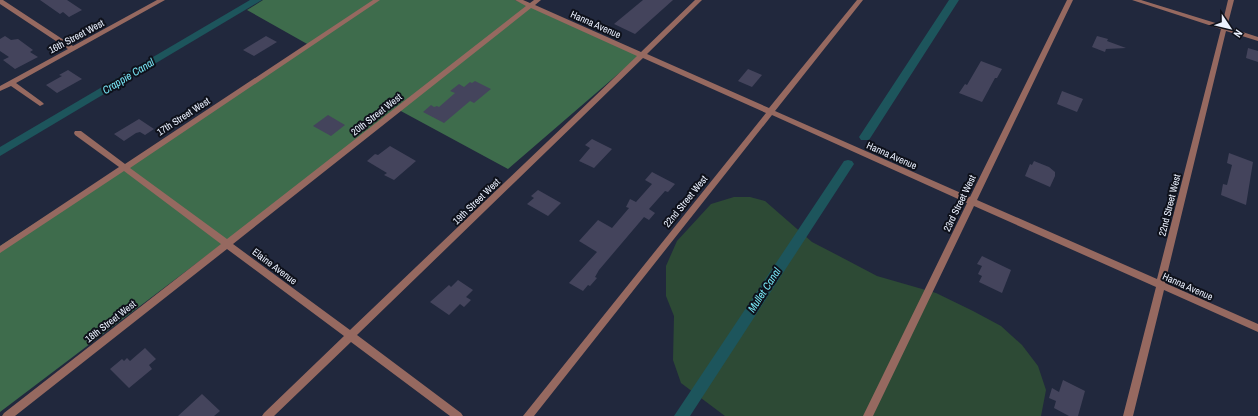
<svg xmlns="http://www.w3.org/2000/svg" width="1258" height="416" font-family="'Archivo Narrow',sans-serif">
<style>
.green{fill:#2d4a35}
.forest{fill:#3e6c4c}
.lines{fill:none;stroke-linecap:round;stroke-linejoin:round}
.canal{fill:#1d555c;fill-rule:evenodd}
.building{fill:#44445c}
.street{fill:#966960;fill-rule:evenodd}
.labels{text-anchor:middle;stroke-width:4;stroke-linejoin:round;paint-order:stroke}
.street-label{font-size:10px;fill:#eaf0fe;stroke:#0e111b}
.water-label{font-size:11px;font-style:italic;fill:#78e6f5;stroke:#0e111b}
</style>
<rect width="100%" height="100%" fill="#21283d"/>
<polygon class="green" points="734,197 750,197 765,201 812,242 839,256 877,276 936,293 973,311 1001,326 1022,345 1038,366 1046,390 1041,416 725,416 681,383 673,360 674,316 666,296 666,266 677,241 711,204"/>
<polygon class="forest" points="263,0 515,0 639,56 508,169 399,110 0,412 0,246 309,45 247,10"/>
<g class="lines">
<g class="canal">
<polygon points="250,0 262,0 0,156 0,147"/>
<polygon points="949,0 959,0 869,140 861,140 859,137 861,134"/>
<polygon points="848,160 852,161 854,164 852,167 690,416 674,416 844,161"/>
</g>
</g>
<g class="building">
<polygon points="40,0 67,0 82,10 69,17 63,12 60,14"/>
<polygon points="643,0 673,0 635,34 614,24"/>
<polygon points="5,36 11,40 18,39 33,50 30,52 38,57 15,69 3,60 9,57 0,51 0,39"/>
<polygon points="266,36 277,42 254,56 243,50"/>
<polygon points="1097,36 1108,39 1107,41 1126,48 1106,49 1105,52 1092,47"/>
<polygon points="1248,48 1258,51 1258,62 1246,58"/>
<polygon points="981,61 1002,69 997,78 995,78 982,102 959,93 965,84 967,85"/>
<polygon points="748,69 762,75 752,87 738,81"/>
<polygon points="68,70 82,79 57,93 46,85 62,76 59,75"/>
<polygon points="475,81 491,89 474,103 470,101 444,123 423,112 431,105 434,107 437,106 439,107 455,93 450,91 459,84 464,87 470,82 472,83"/>
<polygon points="1062,91 1083,99 1077,112 1057,104"/>
<polygon points="328,115 345,125 331,136 313,126"/>
<polygon points="139,119 154,129 145,135 140,132 136,133 124,141 114,134"/>
<polygon points="592,139 612,149 594,168 579,161 590,148 585,145"/>
<polygon points="390,146 416,161 394,180 384,175 387,173 367,161 375,154 378,155"/>
<polygon points="1229,153 1253,162 1246,205 1221,195 1223,184 1227,185 1232,165 1227,163"/>
<polygon points="1034,161 1049,167 1055,172 1055,176 1050,187 1025,176 1030,164 1032,165"/>
<polygon points="652,172 675,184 668,192 665,191 649,209 655,213 649,220 644,217 599,270 595,277 597,278 590,286 588,285 583,291 569,283 597,252 579,241 598,220 612,228 629,208 626,207 630,199 636,202 652,184 645,180"/>
<polygon points="538,190 561,203 548,216 527,204 534,198 531,196"/>
<polygon points="982,256 1011,270 1002,293 979,282 982,276 978,274 982,266 977,264"/>
<polygon points="458,280 473,290 466,297 471,300 464,307 460,304 449,315 430,302 449,285 451,287"/>
<polygon points="145,348 156,359 149,365 152,369 129,388 110,369 122,359 124,361 127,358 130,361"/>
<polygon points="1063,380 1085,391 1078,416 1069,416 1054,408 1056,401 1049,398 1052,388 1059,392"/>
<polygon points="202,394 220,411 214,416 178,416"/>
</g>
<g class="lines">
<g class="street">
<polygon points="0,0 3,0 73,46 157,0 165,0 16,83 42,102 44,104 40,106 11,86 0,91 0,86 68,49 0,4"/>
<path d="M373 0H380L130 168 227 239 526 6 515 0H523L530 3 534 0H541L535 5 641 52 695 0H702L647 54 769 108 857 0H863L775 111 970 197 1067 0H1073L977 200 1157 279 1221 29 1132 0H1141L1222 25 1228 0H1234L1227 27 1258 37V41L1226 31 1165 283 1258 324V332L1164 290 1133 416H1123L1156 287 974 206 873 416H863L967 203 772 115 534 416H523L766 113 643 58 357 335 461 413 463 416H450L351 342 274 416H262L264 413 344 336 227 249 15 416H2L4 413 221 244 124 171 0 253V246L119 167 75 135 74 133 75 131H81L125 164ZM531 8 637 56 350 330 233 244Z"/>
</g>
</g>
<g class="labels">
<g class="street-label">
<text transform="translate(596 24) rotate(24)" y="4">Hanna Avenue</text>
<text transform="translate(76 36) rotate(-28)" y="4">16th Street West</text>
<text transform="translate(376 114) rotate(-38)" y="4">20th Street West</text>
<text transform="translate(183 116) rotate(-33)" y="4">17th Street West</text>
<text transform="translate(892 155) rotate(24)" y="4">Hanna Avenue</text>
<text transform="translate(476 201) rotate(-44)" y="4">19th Street West</text>
<text transform="translate(685 201) rotate(-51)" y="4">22nd Street West</text>
<text transform="translate(959 203) rotate(-64)" y="4">23rd Street West</text>
<text transform="translate(1169 205) rotate(-76)" y="4">22nd Street West</text>
<text transform="translate(275 266) rotate(37)" y="4">Elaine Avenue</text>
<text transform="translate(1188 286) rotate(24)" y="4">Hanna Avenue</text>
<text transform="translate(110 321) rotate(-38)" y="4">18th Street West</text>
</g>
<g class="water-label">
<text transform="translate(128 76) rotate(-31)" y="4">Crappie Canal</text>
<text transform="translate(764 290) rotate(-57)" y="4">Mullet Canal</text>
</g>
</g>
<g transform="translate(1230 28) rotate(125)" stroke="#0e111b" stroke-width="3" paint-order="stroke">
<path d="M0-3L7 15L0 10L-7 15Z" fill="#eaf0fe"/>
<text y="-6" font-size="11" font-weight="bold" text-anchor="middle" fill="#eaf0fe">N</text>
</g>
</svg>
